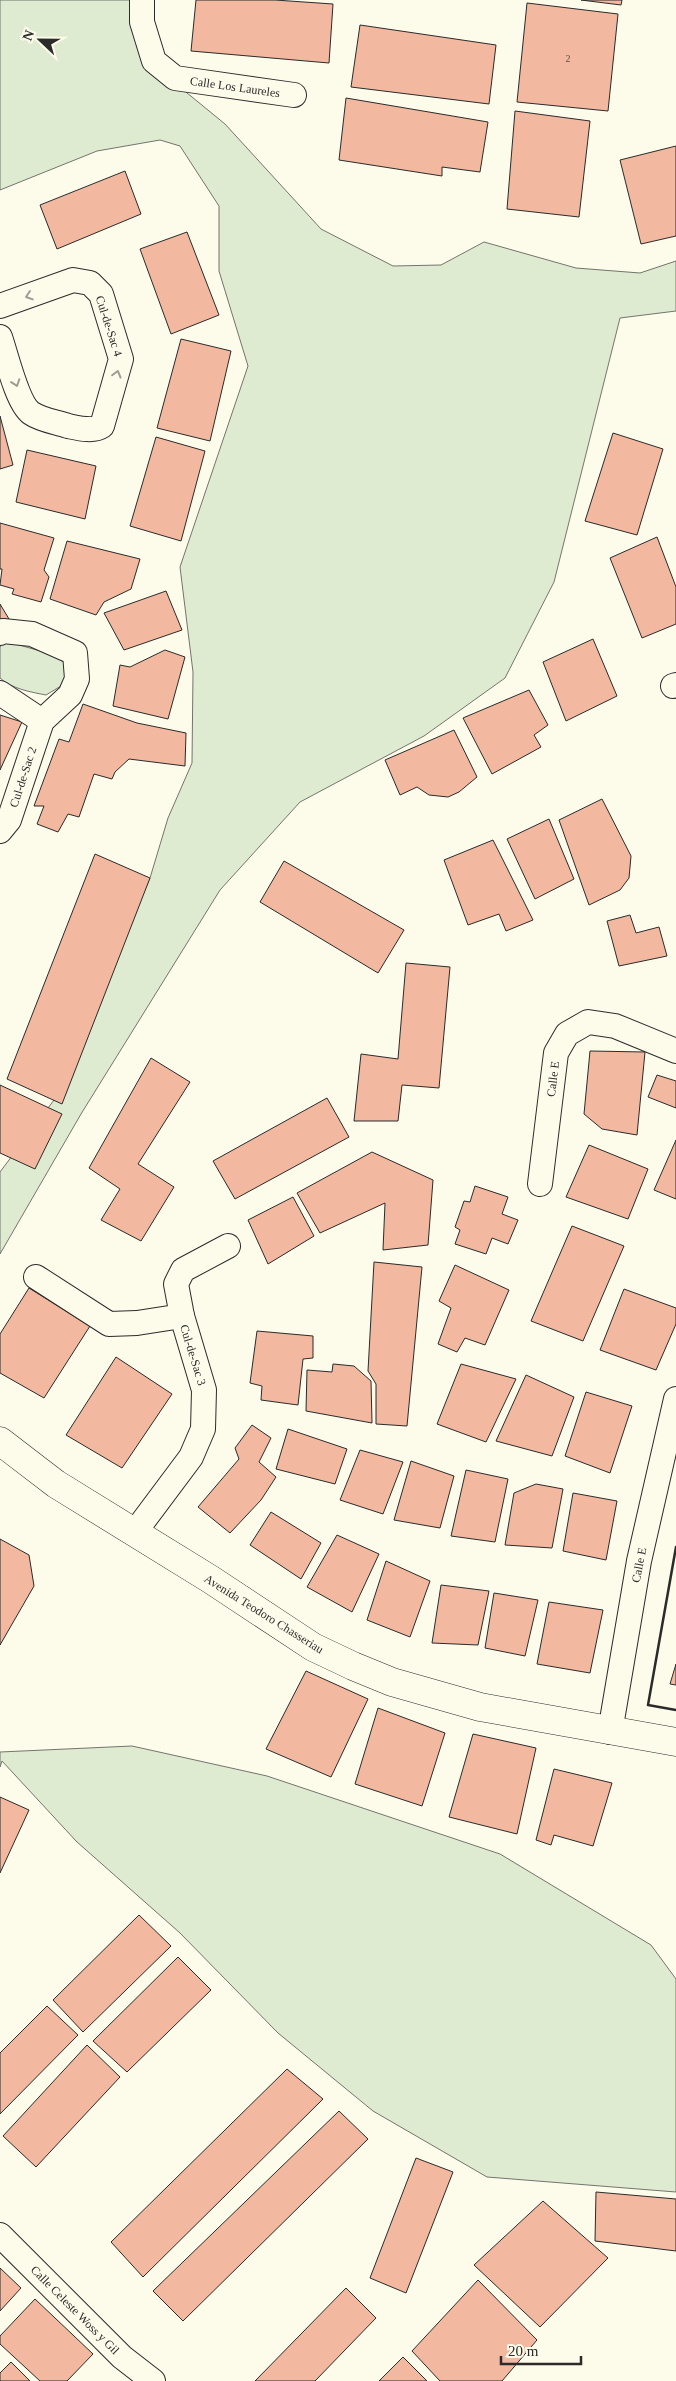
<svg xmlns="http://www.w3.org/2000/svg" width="676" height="2381" font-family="'Times New Roman',serif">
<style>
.green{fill:#deebd1;stroke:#74746e}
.building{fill:#f2b8a0;stroke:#2b2b2b}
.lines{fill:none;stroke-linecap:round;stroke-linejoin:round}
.street-casing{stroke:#2b2b2b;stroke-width:26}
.secondary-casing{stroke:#2b2b2b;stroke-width:29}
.street{stroke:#fdfbea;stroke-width:24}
.secondary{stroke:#fdfbea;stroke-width:28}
.wall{stroke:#2b2b2b;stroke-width:2.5}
.oneway{stroke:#9e9d94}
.labels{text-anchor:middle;stroke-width:4;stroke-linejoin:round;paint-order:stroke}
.number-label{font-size:10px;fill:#5d4e48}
.street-label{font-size:12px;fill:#2b2b2b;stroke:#fdfbea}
</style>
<rect width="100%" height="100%" fill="#fdfbea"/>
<g class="green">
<polygon points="0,0 140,0 170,79 225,124 321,229 393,266 441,265 484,242 576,268 640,273 676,261 676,311 620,318 554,582 505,678 424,736 300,802 220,890 81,1114 0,1254 0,1172 54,1100 150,878 168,818 192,763 193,672 180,567 248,366 219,271 219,206 180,146 160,140 97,151 0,190"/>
<path d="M5 641 51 654 70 666 66 683 46 695C31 692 12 689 0 678V647Z"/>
<polygon points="132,1746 267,1776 500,1854 651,1945 676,1979 676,2192 487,2177 373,2111 278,2033 180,1933 77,1842 2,1761 0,1767 0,1752"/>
</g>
<g class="building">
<polygon points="196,0 275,0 333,4 329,63 191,51"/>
<polygon points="581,0 622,0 621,5"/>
<polygon points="527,3 618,14 608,111 517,102"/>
<polygon points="360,25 496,45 489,104 351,87"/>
<polygon points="346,98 488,122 480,172 442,167 442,176 339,160"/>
<polygon points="515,111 590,121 579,217 507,209"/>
<polygon points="676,146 676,236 641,244 620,160"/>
<polygon points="125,171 141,214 57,249 40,205"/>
<polygon points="187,232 219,315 171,334 140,249"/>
<polygon points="181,339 231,351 210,441 157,428"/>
<polygon points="0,416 13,465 0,469"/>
<polygon points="613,433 663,449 637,535 585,521"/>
<polygon points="156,437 205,451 181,541 130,526"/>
<polygon points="27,450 96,466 85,519 16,502"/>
<polygon points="0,523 54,538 44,570 49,577 41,602 12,594 14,589 0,585 2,569 0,569"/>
<polygon points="657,537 676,587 676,624 642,638 610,558"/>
<polygon points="67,541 140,559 131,589 104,602 96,615 50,599"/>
<polygon points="166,591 182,630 124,650 104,613"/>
<polygon points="0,604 9,619 0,622"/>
<polygon points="593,639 617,696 566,721 543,662"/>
<polygon points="165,650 185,657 168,719 113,706 120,665 130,667"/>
<polygon points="529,690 548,725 534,735 541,747 492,774 463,718"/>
<polygon points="83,704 137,723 186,733 185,766 129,759 115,772 112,779 94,774 79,817 68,814 58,832 37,824 44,806 34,806 59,739 69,742"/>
<polygon points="0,715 22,722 0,770"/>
<polygon points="454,730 477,777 459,792 448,797 429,795 417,787 400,795 385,760"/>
<polygon points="602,799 631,856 629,878 620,890 589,905 559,820"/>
<polygon points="549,819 574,879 535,899 507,839"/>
<polygon points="493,840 533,920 506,931 499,914 468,925 444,860"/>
<polygon points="95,854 150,878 62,1104 7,1079"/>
<polygon points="284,861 404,930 378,973 260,902"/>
<polygon points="630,915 636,933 659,927 667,956 619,966 607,921"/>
<polygon points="406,963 450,967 439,1088 402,1085 398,1121 354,1121 361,1054 398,1059"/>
<polygon points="590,1051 645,1052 637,1135 602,1129 584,1114"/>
<polygon points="151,1058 190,1082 138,1164 174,1187 141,1241 101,1220 120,1189 89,1168"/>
<polygon points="657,1075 676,1081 676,1108 648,1097"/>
<polygon points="0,1085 62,1114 35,1169 0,1153"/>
<polygon points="327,1098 349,1137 235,1199 213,1161"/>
<polygon points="676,1140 676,1199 654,1190"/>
<polygon points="589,1145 648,1169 628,1219 566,1197"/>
<polygon points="372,1152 433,1180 428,1245 383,1250 385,1203 320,1233 297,1193"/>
<polygon points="475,1186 508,1197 502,1214 518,1220 508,1244 492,1238 486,1254 455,1244 460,1230 455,1227 464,1201 470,1202"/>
<polygon points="293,1197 314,1236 268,1264 248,1220"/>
<polygon points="572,1226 624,1246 583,1341 531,1321"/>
<polygon points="374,1262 422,1267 407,1426 376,1424 376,1384 368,1371"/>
<polygon points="455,1265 509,1290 485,1345 465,1338 457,1352 438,1344 451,1308 439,1301"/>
<polygon points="29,1288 90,1326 44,1398 0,1373 0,1334"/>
<polygon points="624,1289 676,1308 676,1324 656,1370 600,1350"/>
<polygon points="257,1331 313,1336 313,1358 303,1359 298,1405 261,1400 262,1386 250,1383"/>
<polygon points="116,1357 172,1394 122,1468 66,1435"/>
<polygon points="333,1364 354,1366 371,1381 372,1423 306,1411 307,1370 332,1372"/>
<polygon points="461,1364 516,1379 486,1442 437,1424"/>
<polygon points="526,1375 574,1397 552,1456 496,1441"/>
<polygon points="586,1392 632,1406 610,1473 565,1456"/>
<polygon points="252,1425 271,1438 259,1462 276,1477 261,1500 230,1533 198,1507 239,1459 235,1448"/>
<polygon points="288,1429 347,1449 335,1484 276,1469"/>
<polygon points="360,1450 403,1462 383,1514 340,1500"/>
<polygon points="411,1461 454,1476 440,1528 394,1520"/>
<polygon points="466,1470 508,1479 495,1542 451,1536"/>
<polygon points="536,1484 563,1489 552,1548 505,1545 514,1493"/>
<polygon points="573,1493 617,1501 606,1560 563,1551"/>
<polygon points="271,1512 321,1543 301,1579 250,1545"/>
<polygon points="337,1535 379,1554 352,1612 307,1587"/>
<polygon points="0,1539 29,1555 34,1586 0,1645"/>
<polygon points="386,1561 430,1581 410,1637 367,1620"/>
<polygon points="441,1585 489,1591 478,1645 432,1643"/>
<polygon points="494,1593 538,1600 525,1656 485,1648"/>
<polygon points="549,1602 603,1610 590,1673 537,1664"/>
<polygon points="676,1664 676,1685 670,1684"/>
<polygon points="306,1671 368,1699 331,1777 266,1749"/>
<polygon points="378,1708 445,1733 422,1806 355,1784"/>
<polygon points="473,1734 536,1748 517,1834 449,1817"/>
<polygon points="554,1769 612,1783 593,1846 554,1835 551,1845 536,1840"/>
<polygon points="0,1797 29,1810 0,1873"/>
<polygon points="139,1915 171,1946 83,2032 53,2000"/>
<polygon points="178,1957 211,1990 127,2072 93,2041"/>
<polygon points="47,2006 78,2035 0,2114 0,2053"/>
<polygon points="87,2045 120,2077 36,2167 3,2136"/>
<polygon points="287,2069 323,2099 143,2277 111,2242"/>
<polygon points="339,2111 368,2139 183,2321 153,2291"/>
<polygon points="416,2158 453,2172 406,2293 370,2278"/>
<polygon points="596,2192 676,2199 676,2251 595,2241"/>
<polygon points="543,2201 608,2258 540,2327 474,2265"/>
<polygon points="0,2268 21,2288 0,2311"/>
<polygon points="478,2280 537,2340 502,2381 440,2381 412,2351"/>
<polygon points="346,2288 376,2318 315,2381 255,2381"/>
<polygon points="35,2299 93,2354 67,2381 40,2381 0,2344 0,2336"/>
<polygon points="403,2357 427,2381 379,2381"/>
<polygon points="11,2362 30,2381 0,2381 0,2373"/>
</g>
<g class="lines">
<g class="street-casing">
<g id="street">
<polyline points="142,0 142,22 154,61 175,78 294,95"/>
<path d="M0 306 73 280 90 283 101 294 121 359 102 426C93 432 78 428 68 426 56 422 41 420 31 413 17 403 6 354 0 337"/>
<polyline points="0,633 3,631 32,634 75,653 77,679 70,695 42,721 9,820 0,831"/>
<polyline points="673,686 676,685"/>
<polyline points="0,693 42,721"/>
<polyline points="540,1184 556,1053 567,1034 588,1022 615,1026 676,1051"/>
<polyline points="36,1277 109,1324 137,1323 182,1316"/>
<polyline points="135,1532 191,1457 203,1429 204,1390 182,1316 176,1284 183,1270 228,1246"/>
<polyline points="610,1732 639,1561 676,1399"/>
<polyline points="0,2235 122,2357 153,2381"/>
</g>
</g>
<g class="secondary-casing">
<polyline id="secondary" points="0,1441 56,1484 210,1579 313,1647 353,1666 392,1682 480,1707 676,1742"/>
</g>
<use href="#street" class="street"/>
<use href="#secondary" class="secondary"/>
<polyline class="wall" points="676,1547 648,1705 676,1710"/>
</g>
<defs><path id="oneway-chevron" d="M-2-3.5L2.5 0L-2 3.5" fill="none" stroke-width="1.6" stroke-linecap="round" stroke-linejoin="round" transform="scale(1.25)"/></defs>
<g class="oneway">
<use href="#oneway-chevron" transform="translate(29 296) rotate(161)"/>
<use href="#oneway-chevron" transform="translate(117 374) rotate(-75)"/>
<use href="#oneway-chevron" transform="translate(16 383) rotate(71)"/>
</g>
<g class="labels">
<g class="number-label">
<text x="568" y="62">2</text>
</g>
<g class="street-label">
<text transform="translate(235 87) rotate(8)" y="4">Calle Los Laureles</text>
<text transform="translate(109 326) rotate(72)" y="4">Cul-de-Sac 4</text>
<text transform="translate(23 777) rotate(-72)" y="4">Cul-de-Sac 2</text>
<text transform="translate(553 1079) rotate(-83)" y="4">Calle E</text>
<text transform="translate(193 1355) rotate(73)" y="4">Cul-de-Sac 3</text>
<text transform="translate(639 1565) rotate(-79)" y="4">Calle E</text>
<text transform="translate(264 1614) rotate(32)" y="4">Avenida Teodoro Chasseriau</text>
<text transform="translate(75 2310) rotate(45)" y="4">Calle Celeste Woss y Gil</text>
</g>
</g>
<g transform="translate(40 40) rotate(292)" stroke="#fdfbea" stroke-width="4" paint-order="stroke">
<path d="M0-4L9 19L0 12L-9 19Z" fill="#2b2b2b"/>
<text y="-8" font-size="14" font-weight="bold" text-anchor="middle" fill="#2b2b2b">N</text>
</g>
<path d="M501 2356v8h80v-8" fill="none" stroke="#2b2b2b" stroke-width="2.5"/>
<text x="508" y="2356" font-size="15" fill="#2b2b2b" stroke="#fdfbea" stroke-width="4" paint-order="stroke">20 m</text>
</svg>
